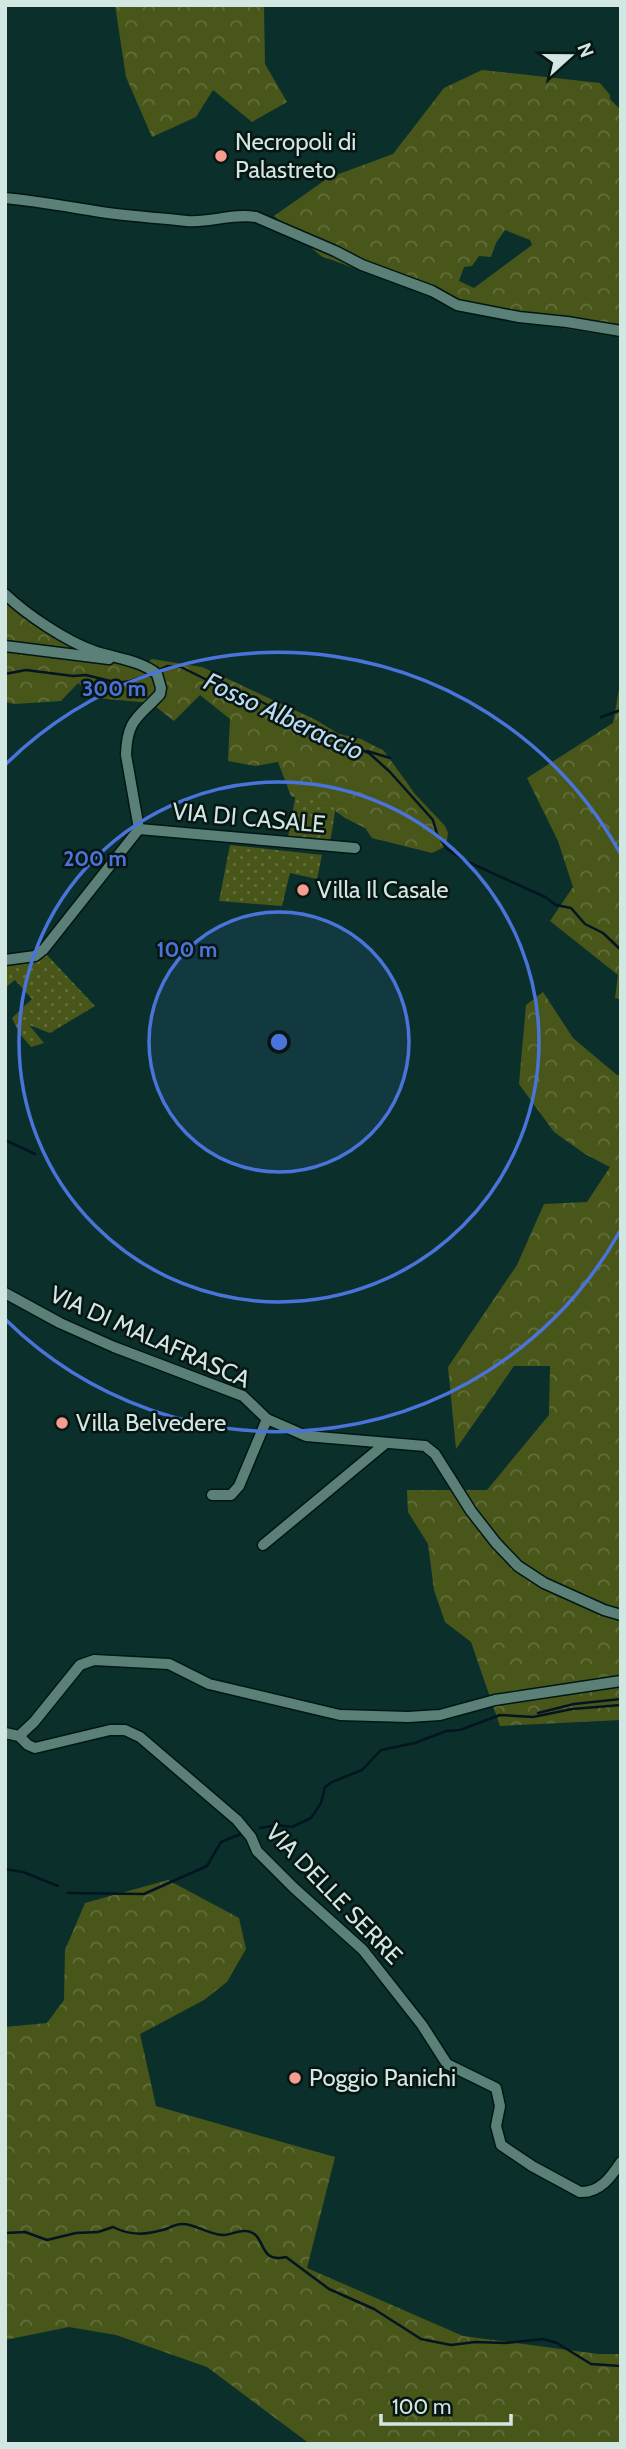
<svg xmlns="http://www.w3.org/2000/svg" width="626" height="2449" font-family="Cabin,sans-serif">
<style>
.forest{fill:url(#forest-crowns);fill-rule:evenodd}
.park{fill:url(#park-dots)}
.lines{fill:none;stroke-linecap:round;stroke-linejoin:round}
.stream{stroke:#041522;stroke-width:2.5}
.minor-casing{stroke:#001713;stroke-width:13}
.minor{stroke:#5b8078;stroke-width:10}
.ring{fill:none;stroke:#4a74da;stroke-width:3.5}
.poi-dot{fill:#f59d8f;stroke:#071513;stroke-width:2.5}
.labels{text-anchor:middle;stroke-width:5;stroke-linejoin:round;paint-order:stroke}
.poi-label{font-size:24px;fill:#d2e6e2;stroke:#071513;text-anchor:start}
.street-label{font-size:24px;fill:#d2e6e2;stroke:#071513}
.water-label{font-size:26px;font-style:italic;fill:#bbdaf4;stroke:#071513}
.centre{fill:#4a74da;stroke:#071513;stroke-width:3.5}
.ring-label{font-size:21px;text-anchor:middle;font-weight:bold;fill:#4a74da;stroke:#071513;stroke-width:5;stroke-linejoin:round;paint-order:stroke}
</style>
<defs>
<pattern id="forest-crowns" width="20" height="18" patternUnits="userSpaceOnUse" patternTransform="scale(1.75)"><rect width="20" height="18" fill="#49561a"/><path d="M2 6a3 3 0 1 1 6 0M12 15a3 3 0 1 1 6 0" fill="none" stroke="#626e3b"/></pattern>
<pattern id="park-dots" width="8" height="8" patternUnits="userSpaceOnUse" patternTransform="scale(1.75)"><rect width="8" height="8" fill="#49561a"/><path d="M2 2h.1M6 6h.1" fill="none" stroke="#626e3b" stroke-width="1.8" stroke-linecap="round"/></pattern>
</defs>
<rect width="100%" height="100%" fill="#0b302b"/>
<g class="forest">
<polygon points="115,5 264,5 265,64 287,102 252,122 213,90 196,117 152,137 126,77"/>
<path d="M482 70 600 83 610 95V99L621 110V334L612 336 493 317 422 293 321 256 274 216 328 178 393 154 444 88ZM505 230 530 240 532 245 474 288 459 281 464 267 472 266 479 256 491 257 496 243Z"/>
<polygon points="5,594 65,636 141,666 152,659 202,667 316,720 339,734 361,739 384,751 415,794 445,826 448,833 446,846 432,853 372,838 365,828 345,818 330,807 291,796 278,762 255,766 228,761 230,719 200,695 174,721 151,703 97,698 78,683 61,701 15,704 5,702"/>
<polygon points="621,678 621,999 615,998 618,975 550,921 573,887 558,841 527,778 613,723"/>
<polygon points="543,992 573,1038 617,1075 621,1075 621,1720 500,1726 471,1642 445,1622 434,1590 428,1544 408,1512 407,1490 487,1490 549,1415 550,1366 514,1366 456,1449 448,1367 517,1265 544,1204 587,1202 610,1167 585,1154 554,1132 519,1084 526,1005"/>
<polygon points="168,1880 239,1918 246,1949 227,1982 204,2000 140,2034 156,2106 335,2157 307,2268 463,2336 598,2354 621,2354 621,2444 310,2444 207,2367 116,2335 69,2327 5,2340 5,2027 47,2023 64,2000 65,1950 85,1903"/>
</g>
<g class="park">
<polygon points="296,793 336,806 330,843 288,837"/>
<polygon points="230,845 322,855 317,879 290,873 282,906 219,901"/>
<polygon points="46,954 95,1006 50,1033 29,1025 44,1043 31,1047 19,1033 12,1018 32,999 15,980 6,987 5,967"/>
</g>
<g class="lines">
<g class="stream">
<polyline points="156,671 168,666 181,667 217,685 232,689 260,701 321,733 369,753 390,772 433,820 437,834 447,849 466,861 545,897 556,905 571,908 585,924 603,933 621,950"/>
<polyline points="5,674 26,670 73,676 86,675 118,683 130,681 150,674"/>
<polyline points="601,717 621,710"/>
<polyline points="367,751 390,758"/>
<polyline points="5,1140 35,1154"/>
<polyline points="538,1713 574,1704 621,1699"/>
<polyline points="260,1828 277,1825 292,1827 311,1818 321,1803 325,1787 332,1782 362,1770 381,1750 415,1743 446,1731 460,1730 500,1715 533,1717 572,1709 621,1705"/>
<polyline points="5,1869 23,1872 58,1886"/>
<polyline points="68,1893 144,1894 207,1866 221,1842 243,1833"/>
<path d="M5 2233 25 2232 47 2240 76 2233 98 2232 113 2227C131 2236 146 2235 166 2229 171 2227 176 2224 182 2224 196 2224 209 2235 224 2235 231 2235 238 2230 245 2231 268 2232 256 2264 286 2257L329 2289 374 2309 421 2339 451 2345 475 2342 505 2343 543 2339 557 2343 591 2364 621 2366"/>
</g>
<g class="minor-casing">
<g id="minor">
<path d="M5 198C38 201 69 207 101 212 129 216 158 218 187 221 210 223 233 213 256 217L335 251 362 265 432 291 457 305 519 317 567 322 621 331"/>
<path d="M5 594C27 615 66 641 94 651 114 658 140 660 157 674L161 688 160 694C138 718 127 719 126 755L139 829"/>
<polyline points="5,646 109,659"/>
<polyline points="139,829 355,848"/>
<polyline points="5,960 35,956 44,949 139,829"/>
<polyline points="5,1293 60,1323 114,1347 243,1396 267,1419 306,1436 425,1446 435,1454 471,1511 496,1543 518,1566 544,1583 604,1610 621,1615"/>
<polyline points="212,1495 231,1495 239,1486 267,1419"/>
<polyline points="263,1545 386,1443"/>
<polyline points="5,1733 19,1736 34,1722 80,1665 94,1660 169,1664 209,1684 340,1715 408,1717 440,1715 495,1700 621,1681"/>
<path d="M19 1736 28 1745 35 1748 110 1730H125L140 1737 237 1820 251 1837 257 1851 294 1888 363 1950 422 2025 447 2064 496 2088 500 2106 496 2126 501 2145 532 2166 580 2192C600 2193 611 2177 621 2162"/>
</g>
</g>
<use href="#minor" class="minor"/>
</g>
<circle cx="279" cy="1042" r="130" fill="#4a74da" fill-opacity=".12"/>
<g class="ring">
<circle cx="279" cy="1042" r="130"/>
<circle cx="279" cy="1042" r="260"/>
<path d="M620 1231A390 390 0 0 1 6 1320M6 764A390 390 0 0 1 620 853"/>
</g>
<g class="poi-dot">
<circle cx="221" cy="156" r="7"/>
<circle cx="303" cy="890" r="7"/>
<circle cx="62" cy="1423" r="7"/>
<circle cx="295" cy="2078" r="7"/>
</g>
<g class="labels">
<g class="poi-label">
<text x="235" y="150">Necropoli di<tspan x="235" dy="28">Palastreto</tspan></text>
<text x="317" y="898">Villa Il Casale</text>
<text x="76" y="1431">Villa Belvedere</text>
<text x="309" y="2086">Poggio Panichi</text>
</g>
<g class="street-label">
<text transform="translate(249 818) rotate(5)" y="8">VIA DI CASALE</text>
<text transform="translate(150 1337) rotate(24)" y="8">VIA DI MALAFRASCA</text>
<text transform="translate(334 1894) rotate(46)" y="8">VIA DELLE SERRE</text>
</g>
<g class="water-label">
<text transform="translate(284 716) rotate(25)" y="9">Fosso Alberaccio</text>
</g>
</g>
<circle cx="279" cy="1042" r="10" class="centre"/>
<g class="ring-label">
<text x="114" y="696">300 m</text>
<text x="95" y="866">200 m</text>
<text x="187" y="957">100 m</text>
</g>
<rect width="626" height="2449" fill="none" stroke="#d2e6e2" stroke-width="14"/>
<g transform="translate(570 56) rotate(69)" stroke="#071513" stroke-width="5" paint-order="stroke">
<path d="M0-5L12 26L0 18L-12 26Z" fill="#d2e6e2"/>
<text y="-10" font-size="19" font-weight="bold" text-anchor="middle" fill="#d2e6e2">N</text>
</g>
<path d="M381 2414v10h130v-10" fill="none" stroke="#d2e6e2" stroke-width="3.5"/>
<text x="392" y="2414" font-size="21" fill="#d2e6e2" stroke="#071513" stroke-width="5" paint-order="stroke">100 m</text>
</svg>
